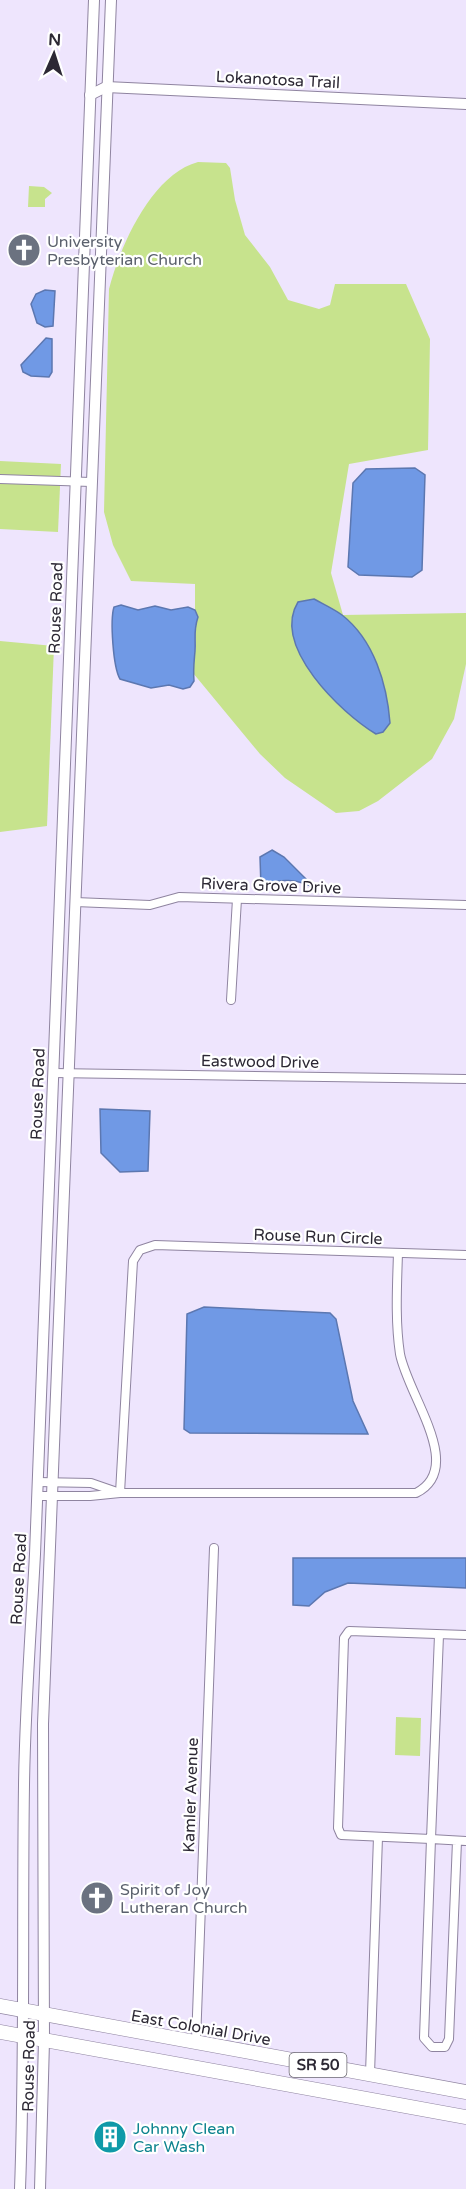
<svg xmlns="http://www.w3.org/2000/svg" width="466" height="2189" font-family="'Varela Round',sans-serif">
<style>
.green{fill:#c7e38d}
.water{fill:#7099e5;stroke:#5c77b0;stroke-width:1.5}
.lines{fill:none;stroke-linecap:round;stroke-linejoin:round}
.minor-casing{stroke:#8f84a0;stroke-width:10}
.tertiary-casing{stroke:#8f84a0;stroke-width:12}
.trunk-casing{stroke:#8f84a0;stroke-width:15}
.minor{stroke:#fff;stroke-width:8}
.tertiary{stroke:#fff;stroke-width:10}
.trunk{stroke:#fff;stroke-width:14}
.labels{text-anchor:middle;stroke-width:4.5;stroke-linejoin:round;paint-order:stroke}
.shield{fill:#fff;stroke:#6b6871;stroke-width:1.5}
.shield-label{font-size:15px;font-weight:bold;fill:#2c2834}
.street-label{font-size:16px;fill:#2c2834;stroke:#fff}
.worship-label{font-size:16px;fill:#5b616d;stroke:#fff;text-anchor:start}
.culture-label{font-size:16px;fill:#0d838f;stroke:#fff;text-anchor:start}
</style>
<rect width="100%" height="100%" fill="#eee5fd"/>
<g class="green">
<path d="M198 162 226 163 230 168 235 200 245 235 270 267 288 300 319 309 330 305 335 284H406L430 339 428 450 349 464 331 573 343 615 466 613V664L454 719 432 759 378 801 359 811 336 813 285 778 260 754 193 673C191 664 194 660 195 652 197 638 192 634 197 617L195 610V584L131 581 113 545 104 512 109 289C120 246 152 174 198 162Z"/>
<polygon points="29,186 44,187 52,193 45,199 45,207 28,207"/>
<polygon points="0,461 61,464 58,532 0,529"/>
<polygon points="0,641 54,646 47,826 0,832"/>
<polygon points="396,1717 421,1718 420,1756 395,1755"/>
</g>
<g class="water">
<polygon points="45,290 55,291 53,326 45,327 37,323 31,304 36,294"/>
<polygon points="46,338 52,339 52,372 49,377 31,376 23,372 21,365"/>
<polygon points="415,468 425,475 422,570 412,577 359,575 348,567 353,483 366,469"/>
<path d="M314 599C323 604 334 609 342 615 374 640 387 684 390 723L383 732 376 734C341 713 271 646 298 602Z"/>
<path d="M121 605 138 610 155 606 171 610 188 607 195 610 198 617C193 632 196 637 195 651 194 663 193 669 194 681L190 687 183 689 169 685 151 688 120 679C113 667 110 620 114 607Z"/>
<path d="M272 850 284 857 316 889C300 879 277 877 261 887L260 857Z"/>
<polygon points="100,1109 150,1111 148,1171 120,1172 101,1153"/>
<polygon points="204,1307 330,1313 336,1319 353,1401 368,1434 190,1433 184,1429 187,1314"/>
<polygon points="293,1558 466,1558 466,1588 348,1583 325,1592 309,1606 293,1605"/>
</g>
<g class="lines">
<g class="minor-casing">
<g id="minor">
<polyline points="0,479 91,482"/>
<polyline points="75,902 150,905 179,897 466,905"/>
<polyline points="231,1000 237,899"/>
<polyline points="53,1073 466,1079"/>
<polyline points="37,1482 91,1483 117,1492"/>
<polyline points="120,1493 133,1261 140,1250 155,1245 466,1255"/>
<path d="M37 1496H90L120 1493H416C466 1468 408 1396 400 1354 395 1321 397 1286 398 1253"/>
<polyline points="439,1635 431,1839 341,1835 338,1828 344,1638 349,1631 466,1635"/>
<polyline points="457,1841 449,2039 445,2047 432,2047 424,2038 431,1839 466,1841"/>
<polyline points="196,2042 214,1548"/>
<polyline points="370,2074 378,1837"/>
</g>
</g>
<g class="tertiary-casing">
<g id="tertiary">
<polyline points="90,95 106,87 466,104"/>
<path d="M20 2189C25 2054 22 1920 24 1785 25 1708 31 1631 35 1554L94 0"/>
<polyline points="40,2189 44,2041 43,1724 111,0"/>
</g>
</g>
<g class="trunk-casing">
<g id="trunk">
<polyline points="0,2006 466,2092"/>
<polyline points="0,2032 466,2117"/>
</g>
</g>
<use href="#minor" class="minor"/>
<use href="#tertiary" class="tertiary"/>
<use href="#trunk" class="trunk"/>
</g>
<defs>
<g id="church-disc" transform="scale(1.725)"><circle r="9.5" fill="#6b7280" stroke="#fff"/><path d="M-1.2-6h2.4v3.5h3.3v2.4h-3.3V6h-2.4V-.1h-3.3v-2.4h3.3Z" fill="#fff"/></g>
<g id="building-disc" transform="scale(1.725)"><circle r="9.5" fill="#0f9aa8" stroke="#fff"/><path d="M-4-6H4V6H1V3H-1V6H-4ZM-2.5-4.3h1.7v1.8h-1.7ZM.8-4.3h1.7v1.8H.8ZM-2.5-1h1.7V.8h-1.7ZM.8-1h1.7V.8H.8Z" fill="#fff"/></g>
</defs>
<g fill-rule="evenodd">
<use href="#church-disc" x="24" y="250"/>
<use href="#church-disc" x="97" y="1898"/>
<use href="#building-disc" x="110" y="2137"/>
</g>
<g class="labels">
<rect class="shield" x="289.5" y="2053" width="57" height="24" rx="4.5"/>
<g class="shield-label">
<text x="318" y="2070">SR 50</text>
</g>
<g class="street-label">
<text transform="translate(278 79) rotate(3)" y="6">Lokanotosa Trail</text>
<text transform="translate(55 608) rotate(-88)" y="6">Rouse Road</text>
<text transform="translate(271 885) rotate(2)" y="6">Rivera Grove Drive</text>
<text transform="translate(260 1061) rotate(1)" y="6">Eastwood Drive</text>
<text transform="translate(37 1094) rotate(-88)" y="6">Rouse Road</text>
<text transform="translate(318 1236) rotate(2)" y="6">Rouse Run Circle</text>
<text transform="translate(18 1579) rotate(-87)" y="6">Rouse Road</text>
<text transform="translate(190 1795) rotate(-88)" y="6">Kamler Avenue</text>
<text transform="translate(201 2027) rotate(10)" y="6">East Colonial Drive</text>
<text transform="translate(28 2066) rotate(-89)" y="6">Rouse Road</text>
</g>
<g class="worship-label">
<text x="47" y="247">University<tspan x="47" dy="18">Presbyterian Church</tspan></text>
<text x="120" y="1895">Spirit of Joy<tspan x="120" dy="18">Lutheran Church</tspan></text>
</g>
<g class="culture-label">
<text x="133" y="2134">Johnny Clean<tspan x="133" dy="18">Car Wash</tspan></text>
</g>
</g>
<g transform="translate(54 54) rotate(3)" stroke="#ffffff" stroke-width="4.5" paint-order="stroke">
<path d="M0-4.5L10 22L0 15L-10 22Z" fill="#2c2834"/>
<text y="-9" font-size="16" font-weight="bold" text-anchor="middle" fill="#2c2834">N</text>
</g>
</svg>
